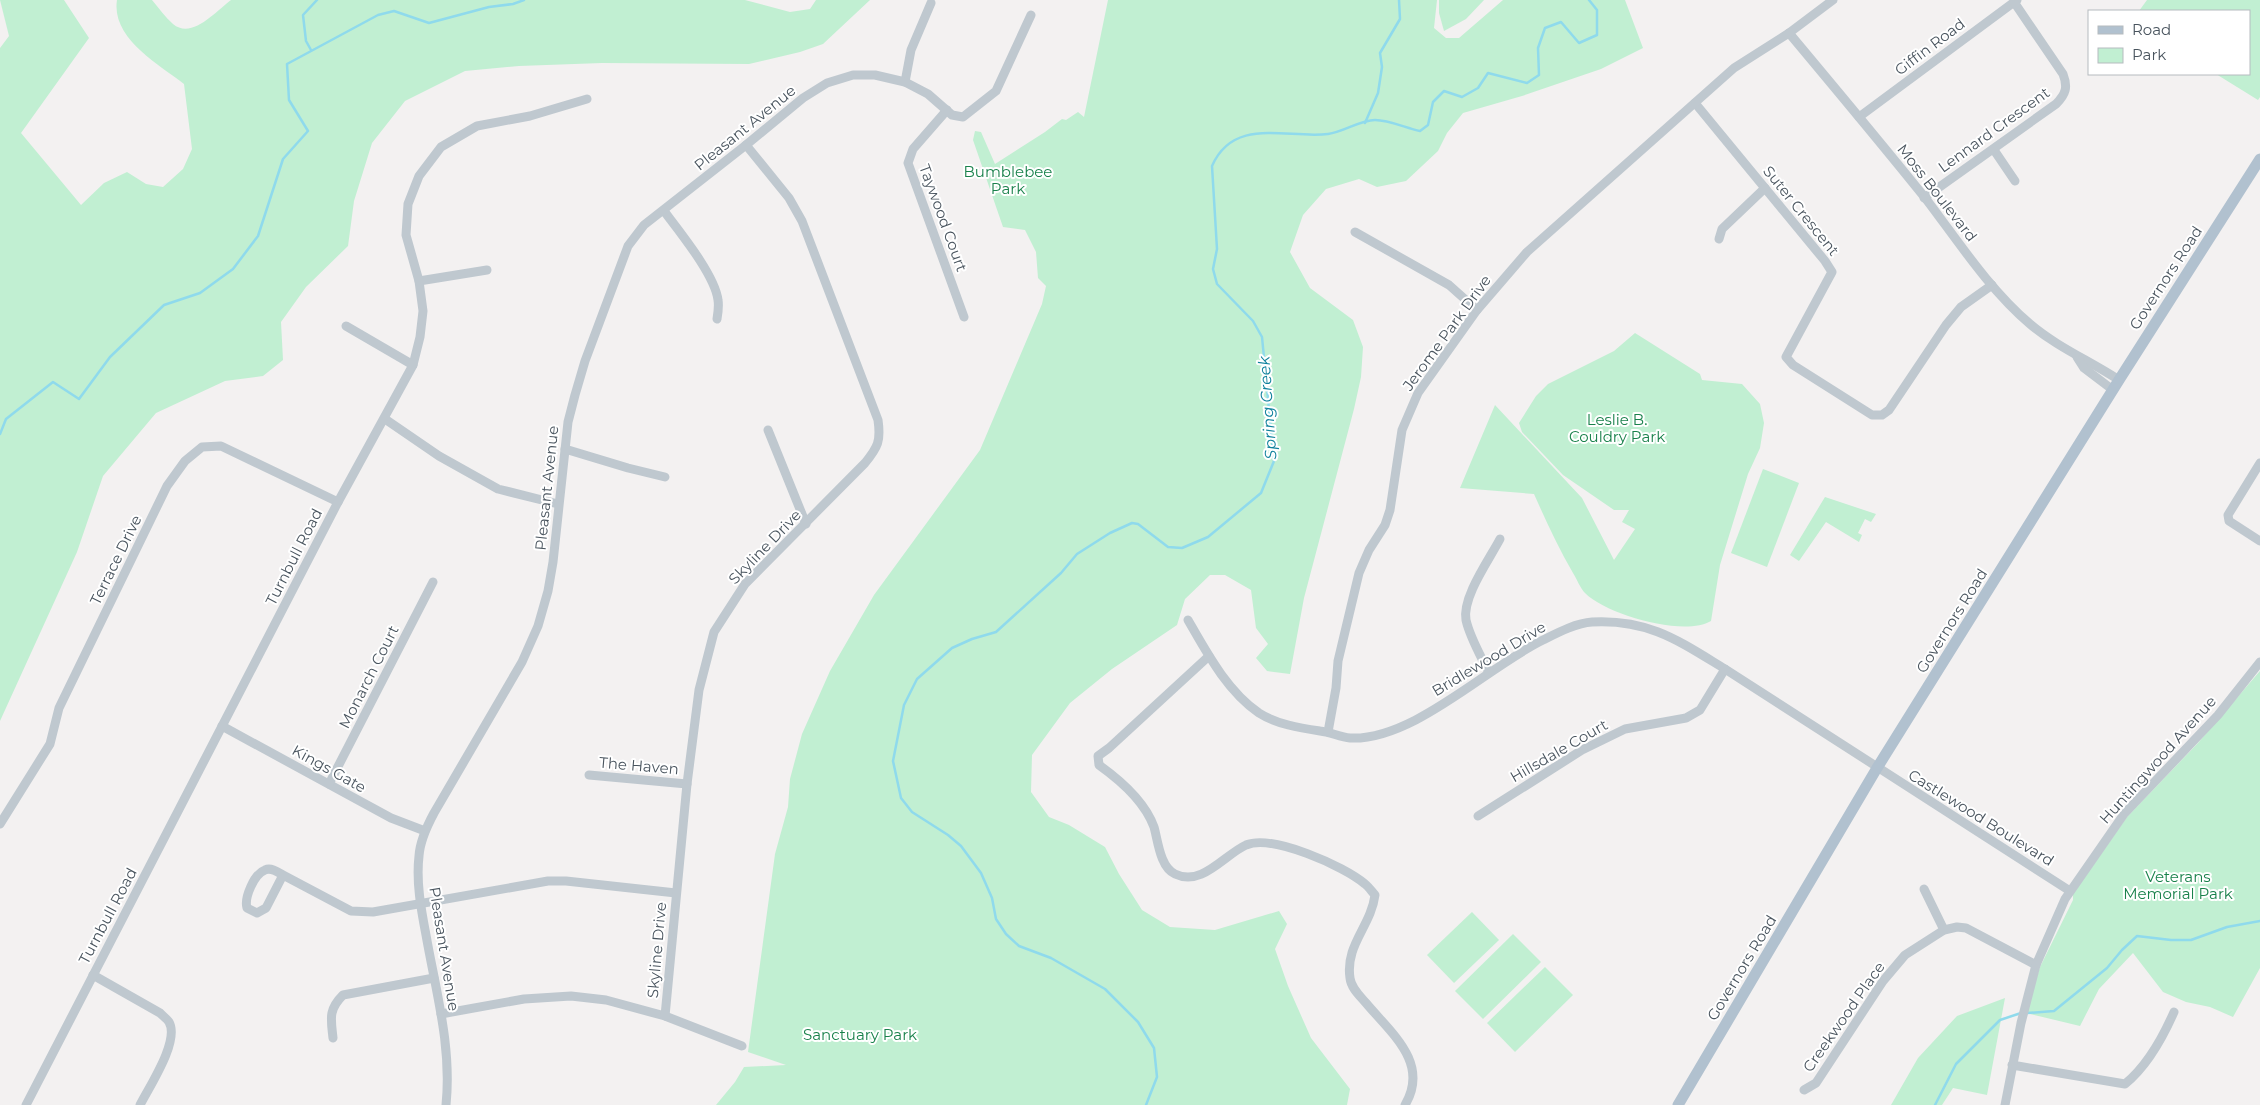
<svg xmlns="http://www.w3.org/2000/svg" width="2260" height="1105" font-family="Montserrat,sans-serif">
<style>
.green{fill:#c1efd2}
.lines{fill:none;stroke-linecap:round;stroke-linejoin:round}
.stream{stroke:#8fdaec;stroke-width:2.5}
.minor{stroke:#bfc8cf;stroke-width:9}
.major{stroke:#b1c1cf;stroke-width:11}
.labels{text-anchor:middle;stroke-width:4;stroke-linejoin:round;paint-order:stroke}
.street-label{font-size:15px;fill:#49545e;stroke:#fff}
.park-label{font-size:15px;fill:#19814b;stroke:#fff}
.water-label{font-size:16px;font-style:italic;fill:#0e819c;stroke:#fff}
</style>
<rect width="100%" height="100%" fill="#f3f1f1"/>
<g class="green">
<path d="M0 0H64L89 38 21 133 81 205 104 183 127 172 146 184 163 187 183 169 192 149 184 84C158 64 111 38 117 0H152C159 8 165 17 173 24 192 40 216 11 231 0H745L790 12 810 9 816 0H870L823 44 800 52 749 64 602 63 519 66 465 71 405 101 372 143 354 201 348 246 306 287 281 322 283 360 263 376 225 381 156 413 103 476 77 552 0 721V48L9 36Z"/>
<polygon points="1108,0 1437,0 1434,28 1446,38 1459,38 1503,0 1625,0 1643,48 1601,69 1522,96 1463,113 1447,133 1438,151 1406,181 1377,187 1359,179 1326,189 1303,215 1290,252 1310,288 1353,320 1363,347 1361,377 1354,409 1304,598 1290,674 1267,671 1256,658 1268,644 1256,628 1251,590 1225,575 1210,575 1185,599 1177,625 1112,669 1070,703 1032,755 1031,792 1049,817 1069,825 1105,847 1119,874 1142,910 1170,927 1215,930 1279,911 1287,924 1275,949 1288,986 1311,1038 1350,1089 1347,1105 716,1105 735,1082 744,1067 786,1065 748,1052 775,854 788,807 790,779 802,734 830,671 874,595 980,450 1042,304 1046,286 1038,278 1036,252 1025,230 1003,227 973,140 975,131 981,132 995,164 1045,132 1062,119 1066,120 1078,112 1084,117"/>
<polygon points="1439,0 1484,0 1466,19 1444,31 1439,13"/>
<polygon points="2147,0 2260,0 2260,97 2258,100 2216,74 2249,74 2249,11 2139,11"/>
<path d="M1635 333 1700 374 1702 380 1742 384 1760 404 1764 423 1760 448 1748 474 1720 565 1711 621C1684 637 1607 615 1585 593 1580 588 1577 579 1573 573 1558 547 1546 521 1534 494L1460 488 1495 405 1582 498 1614 560 1635 529 1622 522 1629 510H1614L1563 475 1522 432 1519 423 1536 396 1548 384 1614 351Z"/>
<polygon points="1763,469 1799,483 1767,567 1731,553"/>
<polygon points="1825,497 1876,514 1871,522 1865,519 1858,533 1862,535 1859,542 1826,522 1799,561 1790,555"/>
<polygon points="2260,671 2260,968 2233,1017 2210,1007 2186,1002 2163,992 2133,953 2099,989 2080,1026 2026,1013 2040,967 2073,900 2073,894 2127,817 2198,743"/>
<polygon points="1472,912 1499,940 1454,983 1427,955"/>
<polygon points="1513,934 1541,962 1483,1019 1455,991"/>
<polygon points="1545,967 1573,995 1515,1052 1487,1023"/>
<polygon points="2005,998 1987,1095 1953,1088 1942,1105 1891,1105 1918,1058 1957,1016"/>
</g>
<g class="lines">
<g class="stream">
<polyline points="311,50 306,41 303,15 317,0"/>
<polyline points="1365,123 1378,93 1382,67 1380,53 1400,19 1399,0"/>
<polyline points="0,434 6,419 53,382 79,399 110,357 164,305 200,293 233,269 258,236 283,159 308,131 289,100 287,64 378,15 394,11 429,23 489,7 513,4 524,0"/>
<polyline points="2027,1013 2054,1011 2107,968 2122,950 2137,936 2171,940 2191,940 2227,927 2260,921"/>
<path d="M1146 1105 1157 1077 1154 1048 1138 1022 1105 989 1051 958 1019 946 1006 934 996 919 992 898 981 873 961 846 948 835 912 812 901 798 893 761 904 705 917 679 952 648 972 639 996 632 1061 573 1077 554 1110 533 1132 523 1138 524 1168 547 1182 548 1208 537 1261 493 1274 461 1262 337 1253 321 1217 284 1213 269 1217 249 1212 166C1234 116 1287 139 1328 134 1344 132 1360 120 1375 120 1389 120 1406 128 1420 131L1428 125 1433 102 1444 91 1462 97 1478 88 1488 73 1527 83 1539 75 1538 48 1545 28 1561 22 1579 43 1597 35V10L1589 0"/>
<polyline points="1935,1105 1956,1064 2000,1020 2021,1013"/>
</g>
<g class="minor">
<path d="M1789 33C1835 88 1881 143 1926 199 1958 241 1989 289 2030 324 2057 347 2090 361 2119 380"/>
<polyline points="905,82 911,50 931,3"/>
<polyline points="1695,103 1825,261 1832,272 1786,357 1793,365 1872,415 1882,415 1889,410 1946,325 1961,307 1992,285"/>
<polyline points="947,110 913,149 908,163 964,317"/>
<polyline points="1859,117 2017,0"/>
<polyline points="1994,150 2015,181"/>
<path d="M1924 198 2056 104C2066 94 2068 87 2063 74L2014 2"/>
<path d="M664 211C679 231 715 275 718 300 719 306 718 313 717 319"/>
<polyline points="1355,232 1449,285 1477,310"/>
<polyline points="1719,239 1722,229 1765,188"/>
<polyline points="419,281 487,270"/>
<polyline points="346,326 413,365"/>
<polyline points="2077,357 2084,368 2113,390"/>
<polyline points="385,419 439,456 498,489 558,504"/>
<polyline points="768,430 806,524"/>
<polyline points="565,449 628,468 665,477"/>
<polyline points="2260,463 2228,515 2229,521 2260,541"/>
<path d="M1188 620C1207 653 1227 691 1259 713 1276 724 1300 728 1320 731 1330 732 1340 737 1350 738 1413 741 1487 667 1543 640 1557 633 1576 623 1592 622 1649 619 1679 641 1725 669L2070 891"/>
<path d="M1209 656 1109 748 1098 756 1099 765C1120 780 1145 802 1154 827 1158 841 1160 867 1175 874 1202 887 1224 855 1246 845 1272 834 1344 866 1365 884 1369 887 1372 892 1375 895 1371 926 1345 945 1350 978 1351 988 1360 996 1366 1003 1391 1033 1430 1063 1405 1105"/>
<path d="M1489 673C1481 656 1470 638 1466 620 1462 597 1489 560 1500 539"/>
<polyline points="222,726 391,818 425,831"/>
<polyline points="1328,732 1336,688 1338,661 1359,573 1369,550 1385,525 1390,510 1402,430 1418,393 1477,310 1527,252 1734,68 1789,33 1833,0"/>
<polyline points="589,775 687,784"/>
<polyline points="329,784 433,582"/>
<polyline points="1478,816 1582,750 1625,729 1686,718 1700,710 1725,669"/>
<polyline points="0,824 50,744 59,708 167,486 185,461 202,447 221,446 338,502"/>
<path d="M283 875C278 872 271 867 265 870 254 874 244 898 247 908L257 913 266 908 283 875 351 911 373 912 548 881H566L676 893"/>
<polyline points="1924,889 1944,930"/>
<path d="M93 975 160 1013C163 1016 167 1019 169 1022 180 1041 149 1087 140 1105"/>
<polyline points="441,1014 524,999 571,996 606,1000 665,1016 742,1046"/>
<path d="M665 1016 687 784 699 690 714 632 745 584 865 463C878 447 881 441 878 420L802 221 789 198 746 145"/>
<path d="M333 1038C331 1019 328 1010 343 995L434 978"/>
<path d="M2012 1065 2125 1084C2146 1067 2163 1037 2174 1012"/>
<polyline points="1804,1090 1816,1083 1883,981 1905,955 1944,930 1957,927 1966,928 2036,965"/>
<polyline points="26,1105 338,502 413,365 420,337 423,311 419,281 406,235 408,204 419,176 441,147 477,126 530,116 587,99"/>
<path d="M446 1105C452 1047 436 992 426 935 421 909 416 882 419 856 420 841 427 826 434 813L522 662 538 626 548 591 553 562 568 422 575 395 585 361 628 246 644 225 746 145 803 98 827 83 853 75H875L905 82 928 94 952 115 963 117 996 91 1031 15"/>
<polyline points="2005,1105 2021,1023 2036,965 2065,899 2124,814 2218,715 2260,662"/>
</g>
<polyline class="major" points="1678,1105 1877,768 2119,380 2260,159"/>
</g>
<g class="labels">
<g class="street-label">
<text transform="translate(1930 47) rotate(-37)" y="5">Giffin Road</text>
<text transform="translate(745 128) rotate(-39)" y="5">Pleasant Avenue</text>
<text transform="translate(1994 130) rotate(-36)" y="5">Lennard Crescent</text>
<text transform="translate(1937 193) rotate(52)" y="5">Moss Boulevard</text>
<text transform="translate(1801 211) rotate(51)" y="5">Suter Crescent</text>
<text transform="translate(943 218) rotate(70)" y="5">Taywood Court</text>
<text transform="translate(2166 278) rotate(-57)" y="5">Governors Road</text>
<text transform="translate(1447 333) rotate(-54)" y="5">Jerome Park Drive</text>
<text transform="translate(547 488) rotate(-84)" y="5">Pleasant Avenue</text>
<text transform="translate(765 547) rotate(-46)" y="5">Skyline Drive</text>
<text transform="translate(294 557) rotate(-63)" y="5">Turnbull Road</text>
<text transform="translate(116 560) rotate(-64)" y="5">Terrace Drive</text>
<text transform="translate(1952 621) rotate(-58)" y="5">Governors Road</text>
<text transform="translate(1489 659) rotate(-31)" y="5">Bridlewood Drive</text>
<text transform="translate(369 677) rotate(-63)" y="5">Monarch Court</text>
<text transform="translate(1559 751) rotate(-30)" y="5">Hillsdale Court</text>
<text transform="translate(2158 760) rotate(-48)" y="5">Huntingwood Avenue</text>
<text transform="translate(639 766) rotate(5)" y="5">The Haven</text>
<text transform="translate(329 769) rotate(29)" y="5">Kings Gate</text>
<text transform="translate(1981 818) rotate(32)" y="5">Castlewood Boulevard</text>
<text transform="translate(108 916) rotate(-62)" y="5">Turnbull Road</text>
<text transform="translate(444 949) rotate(81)" y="5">Pleasant Avenue</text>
<text transform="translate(657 950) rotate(-85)" y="5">Skyline Drive</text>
<text transform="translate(1742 968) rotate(-59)" y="5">Governors Road</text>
<text transform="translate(1844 1017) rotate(-55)" y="5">Creekwood Place</text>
</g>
<g class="park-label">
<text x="1008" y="177">Bumblebee<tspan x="1008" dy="17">Park</tspan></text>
<text x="1617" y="425">Leslie B.<tspan x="1617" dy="17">Couldry Park</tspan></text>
<text x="2178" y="882">Veterans<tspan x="2178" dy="17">Memorial Park</tspan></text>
<text x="860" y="1040">Sanctuary Park</text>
</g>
<g class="water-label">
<text transform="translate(1267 408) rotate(-94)" y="6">Spring Creek</text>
</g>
</g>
<rect x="2088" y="10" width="162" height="65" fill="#ffffff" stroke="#b6bbbf"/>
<rect x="2098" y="26" width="25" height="8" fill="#b1c1cf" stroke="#b6bbbf"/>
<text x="2132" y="35" font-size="15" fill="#49545e">Road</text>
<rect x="2098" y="48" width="25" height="15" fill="#c1efd2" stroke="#b6bbbf"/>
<text x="2132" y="60" font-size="15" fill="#49545e">Park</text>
</svg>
